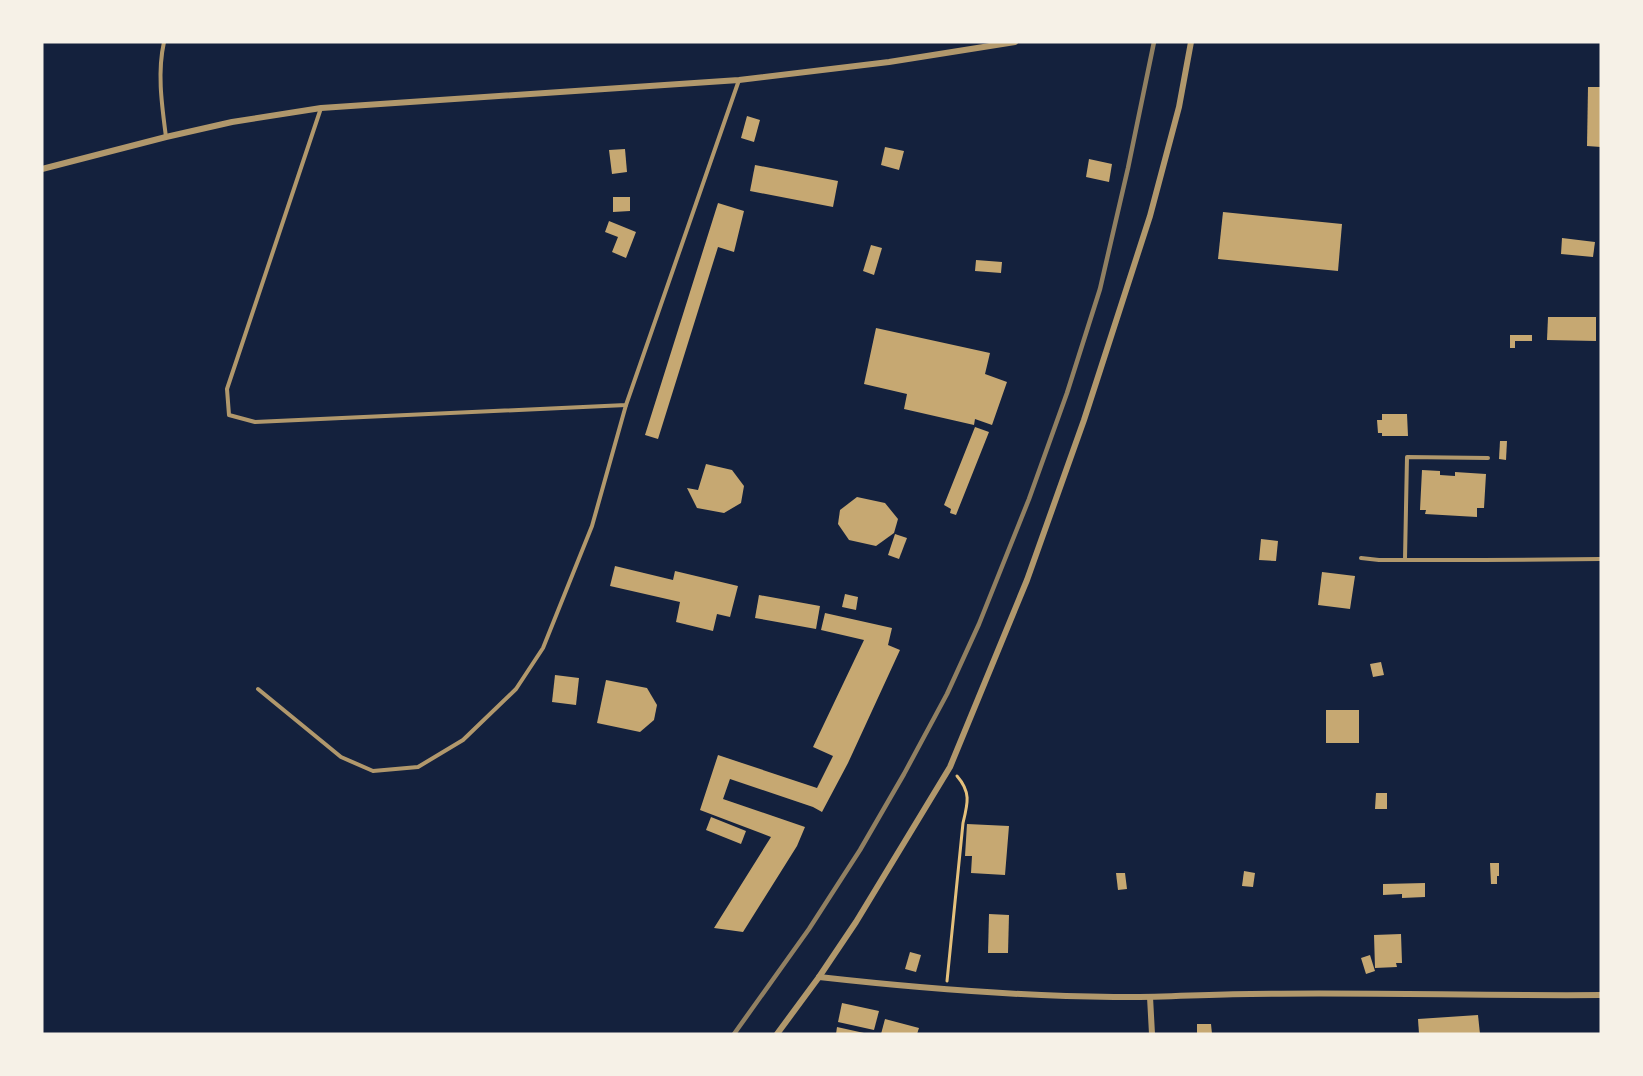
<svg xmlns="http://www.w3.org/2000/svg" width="1643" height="1076" font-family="Helvetica,sans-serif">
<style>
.building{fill:#c6a872}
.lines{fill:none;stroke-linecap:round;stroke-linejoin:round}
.path{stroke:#e5c07b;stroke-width:3}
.service{stroke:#b1986c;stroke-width:4}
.minor{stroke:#b1986c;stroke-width:6}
.rail{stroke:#918062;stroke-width:4.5}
</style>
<rect width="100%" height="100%" fill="#14213d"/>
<g class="building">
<polygon points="1588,87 1601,87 1601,147 1587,146"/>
<polygon points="747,116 760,120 754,142 741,138"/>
<polygon points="885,147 904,151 899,170 881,165"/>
<polygon points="625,149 627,172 612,174 609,150"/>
<polygon points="1089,159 1112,164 1109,182 1086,177"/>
<polygon points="755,165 838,181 833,207 750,191"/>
<polygon points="613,197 630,197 630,211 613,212"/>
<polygon points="718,203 744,211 734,252 718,247 658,439 645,435"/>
<polygon points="1223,212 1342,224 1338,271 1218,259"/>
<polygon points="609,221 636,232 626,258 612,252 618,237 605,232"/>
<polygon points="1562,238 1595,242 1593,257 1561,254"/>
<polygon points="871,245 882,248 874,275 863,271"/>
<polygon points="976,260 1002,262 1001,273 975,271"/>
<polygon points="1548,317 1596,317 1596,341 1547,340"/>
<polygon points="876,328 990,353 985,374 1007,382 992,425 975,419 974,425 904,409 907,394 864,384"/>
<polygon points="1510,335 1532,335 1532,341 1515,341 1515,348 1510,348"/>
<polygon points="1382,414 1407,414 1408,436 1382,436 1382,433 1378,433 1377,420 1382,420"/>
<polygon points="975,427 989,432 956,515 950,513 951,509 944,505"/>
<polygon points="1500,441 1507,441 1506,460 1499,459"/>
<polygon points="706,464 732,470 744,486 741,503 724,513 697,508 687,488 698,490"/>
<polygon points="1422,470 1440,471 1440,475 1455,476 1455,472 1486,474 1484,508 1477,508 1477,517 1425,514 1426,510 1420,510"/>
<polygon points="857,497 885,503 898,519 894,533 876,546 849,540 838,524 840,510"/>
<polygon points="895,534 907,538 899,559 888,555"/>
<polygon points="1261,539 1278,541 1276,561 1259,560"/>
<polygon points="615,566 673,580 675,571 738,586 730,617 717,614 713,631 676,622 680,602 610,586"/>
<polygon points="1322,572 1355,576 1350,609 1318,605"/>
<polygon points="845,594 858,597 856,610 842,607"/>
<polygon points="759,595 820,606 816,629 755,618"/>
<polygon points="825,613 892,628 888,645 900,650 848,763 822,812 813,807 730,779 723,799 805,827 797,846 743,932 714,928 771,837 700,810 718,755 817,788 833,756 813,747 864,640 821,630"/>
<polygon points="1381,662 1384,675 1373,677 1370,664"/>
<polygon points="555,675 579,678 576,705 552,702"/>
<polygon points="606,680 647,688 657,705 654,720 640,732 597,723"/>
<rect x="1326" y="710" width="33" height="33"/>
<polygon points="1376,793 1387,793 1387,809 1375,809"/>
<polygon points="711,817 746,831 741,844 706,830"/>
<polygon points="967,824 1009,826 1005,875 971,873 972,856 965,856"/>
<polygon points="1490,863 1499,863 1499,876 1497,876 1497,884 1491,884"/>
<polygon points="1244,871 1255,873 1253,887 1242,886"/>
<polygon points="1116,873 1125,873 1127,889 1118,890"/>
<polygon points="1425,883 1425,897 1402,898 1402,894 1383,895 1383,884"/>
<polygon points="989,914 1009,915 1008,953 988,953"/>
<polygon points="1401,934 1402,963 1396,963 1397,967 1375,968 1374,935"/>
<polygon points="910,952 921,955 916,972 905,969"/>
<polygon points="1370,955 1375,971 1366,974 1361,958"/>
<polygon points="842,1003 879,1011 874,1030 838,1022"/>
<polygon points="1478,1015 1480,1034 1419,1034 1418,1019"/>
<polygon points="885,1019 919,1028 917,1034 881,1034"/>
<polygon points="1197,1024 1211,1024 1212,1034 1197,1034"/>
<polygon points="837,1027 864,1033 863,1034 836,1034"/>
</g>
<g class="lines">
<path class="path" d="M947 981 963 823C968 803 971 792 957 776"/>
<g class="service">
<path d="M164 42C157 73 162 106 166 137"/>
<polyline points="321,108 227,389 229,415 255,422 626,405 739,80"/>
<polyline points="1361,558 1379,560 1483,560 1601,559"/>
<polyline points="1405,559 1407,457 1488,458"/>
<polyline points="258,689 341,757 373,771 418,767 463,740 516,689 543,648 592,526 626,405"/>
</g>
<g class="minor">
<polyline points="42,169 166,137 232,122 321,108 739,80 889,62 1015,42"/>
<path d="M819 977C917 988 1016 996 1114 997 1160 998 1205 994 1251 994 1367 992 1484 996 1601 995"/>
<polyline points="1150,997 1152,1034"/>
<polyline points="777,1034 819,977 856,922 950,767 1027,580 1084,420 1150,216 1179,107 1191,42"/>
</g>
<polyline class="rail" points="734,1034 809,929 860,850 904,774 947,694 979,624 1029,499 1067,393 1100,289 1128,168 1154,42"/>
</g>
<rect width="1643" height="1076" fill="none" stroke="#f6f1e7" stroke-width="87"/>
</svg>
